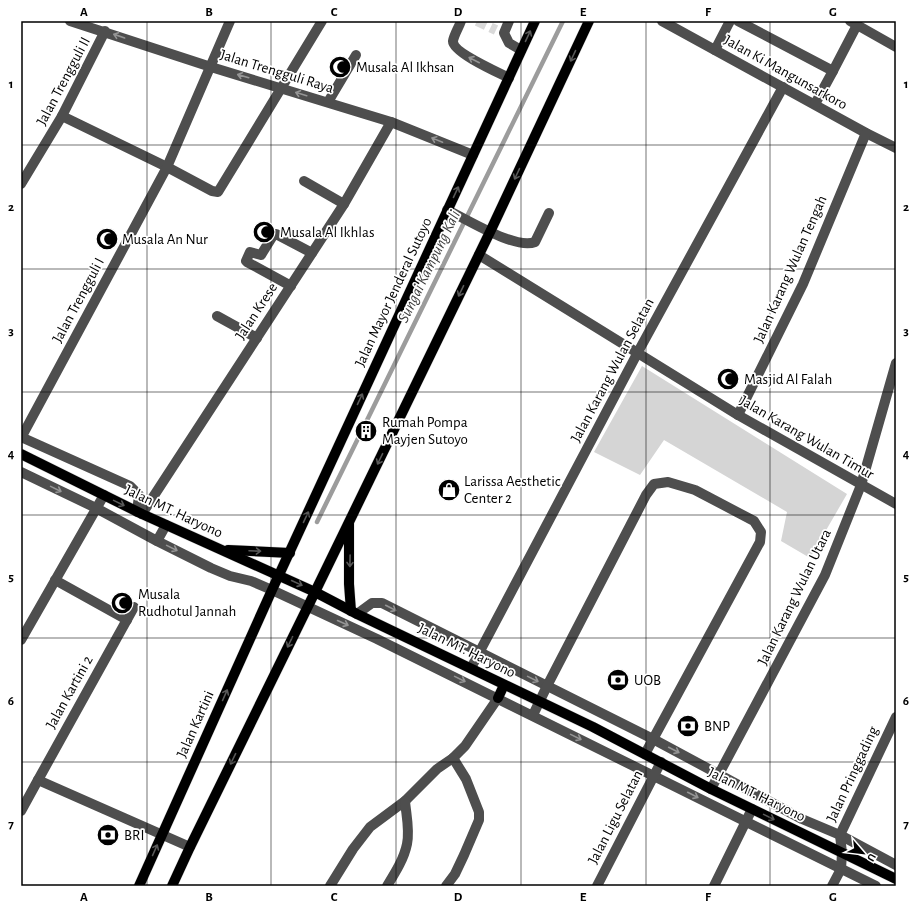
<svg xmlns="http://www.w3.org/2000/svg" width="917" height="907" font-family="'Alegreya Sans',sans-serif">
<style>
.green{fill:#d5d5d5}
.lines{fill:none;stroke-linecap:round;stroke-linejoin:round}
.stream{stroke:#9c9c9c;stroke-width:4.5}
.minor-tunnel{stroke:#d9d9d9;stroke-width:10;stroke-dasharray:10 5;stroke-linecap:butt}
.major-casing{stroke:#dbdbdb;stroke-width:11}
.minor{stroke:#4e4e4e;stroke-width:10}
.major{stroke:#000;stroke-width:10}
.oneway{stroke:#959595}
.oneway2{stroke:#595959}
.grid{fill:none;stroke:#000;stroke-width:1;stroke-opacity:0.55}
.labels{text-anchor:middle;stroke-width:3.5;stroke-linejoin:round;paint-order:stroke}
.poi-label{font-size:15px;fill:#000;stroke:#fff;text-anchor:start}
.street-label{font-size:15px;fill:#000;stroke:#fff}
.water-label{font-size:16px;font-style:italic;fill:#3d3d3d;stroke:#fff}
.neatline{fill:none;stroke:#000;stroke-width:1.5}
.grid-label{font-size:13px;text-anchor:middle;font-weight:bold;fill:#000}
</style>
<rect width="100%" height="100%" fill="#fff"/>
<polygon class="green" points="642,366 847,494 810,558 781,541 787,512 664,440 640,475 594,452"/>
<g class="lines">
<polyline class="stream" points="317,522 563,21"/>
<polyline class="minor-tunnel" points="477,21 496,30"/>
<g class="major-casing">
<g id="major">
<polyline points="21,454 142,514 315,592 357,614 593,727 711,789 896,879"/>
<polyline points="349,524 349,584 351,611"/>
<polyline points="228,550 290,553"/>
<polyline points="498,698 504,685"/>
<polyline points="139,886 272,590 535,21"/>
<polyline points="172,886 190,847 315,592 490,232 589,21"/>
</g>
</g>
<g class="minor">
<polyline points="70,21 211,67 391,122 473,155"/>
<path d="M461 21C459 27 454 35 453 41 452 52 499 73 509 78"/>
<polyline points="509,21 504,33 509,43 521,50"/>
<polyline points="662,21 866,133 896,148"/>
<polyline points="738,21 833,71 815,104"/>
<polyline points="850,21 896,47"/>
<polyline points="715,50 730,21"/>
<polyline points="833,71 857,25"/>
<polyline points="328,102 356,55"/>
<polyline points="62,116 167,167 212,191 218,192 322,21"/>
<polyline points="304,181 344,204"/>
<polyline points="21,184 62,116 105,31"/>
<path d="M447 210C467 219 515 250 535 242L549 213"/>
<polyline points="479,255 738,415 896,504"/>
<polyline points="291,286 247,262 246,261 250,252 261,255 274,234 276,234 312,253"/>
<polyline points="217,316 257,338"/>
<polyline points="738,415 803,284 866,133"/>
<polyline points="21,437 130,486 139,495 137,512"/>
<polyline points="21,438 167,167 230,21"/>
<polyline points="21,472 96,508 157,541 211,568 230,576 251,581 272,590 377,639 876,886"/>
<polyline points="142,514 344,204 391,122"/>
<polyline points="157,541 166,525"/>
<polyline points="55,580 127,620"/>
<polyline points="357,614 372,603 382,603 653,739 802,819 840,835 896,865"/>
<polyline points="21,640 104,495"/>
<polyline points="471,668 638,352 783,87"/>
<polyline points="533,715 547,686 646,495 654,484 668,482 695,490 754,521 761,532 760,542 645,754"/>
<polyline points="38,780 134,607"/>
<polyline points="711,789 825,575 861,485 896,363"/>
<polyline points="21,811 38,780 190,847"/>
<polyline points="330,886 353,849 370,827 405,801 437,769 453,758 465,746 498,698"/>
<path d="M387 886C395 873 404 859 407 844 410 830 406 814 405 801"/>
<polyline points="446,886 455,874 464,855 479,820 479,812 466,779 453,758"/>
<polyline points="597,886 661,762"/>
<polyline points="714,886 752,809"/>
<polyline points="832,886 841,869 842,853 840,835 896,717"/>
</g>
<use href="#major" class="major"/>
</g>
<defs><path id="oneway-shaft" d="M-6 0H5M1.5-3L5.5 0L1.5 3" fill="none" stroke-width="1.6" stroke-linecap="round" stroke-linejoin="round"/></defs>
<g class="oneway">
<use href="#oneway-shaft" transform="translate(119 36) rotate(-161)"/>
<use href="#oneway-shaft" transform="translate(474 60) rotate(-153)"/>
<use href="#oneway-shaft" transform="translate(243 76) rotate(-164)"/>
<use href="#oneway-shaft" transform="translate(301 94) rotate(-163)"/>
<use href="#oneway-shaft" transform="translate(437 140) rotate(-158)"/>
<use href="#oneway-shaft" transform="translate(56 489) rotate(26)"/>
<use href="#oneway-shaft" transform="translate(172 548) rotate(26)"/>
<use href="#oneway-shaft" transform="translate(391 608) rotate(27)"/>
<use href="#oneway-shaft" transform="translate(343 623) rotate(24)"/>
<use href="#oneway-shaft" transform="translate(460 679) rotate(26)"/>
<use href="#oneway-shaft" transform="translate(533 679) rotate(26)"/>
<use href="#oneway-shaft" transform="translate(576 737) rotate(26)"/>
<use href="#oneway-shaft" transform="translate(674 750) rotate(27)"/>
<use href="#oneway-shaft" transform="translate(693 795) rotate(27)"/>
</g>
<g class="oneway2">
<use href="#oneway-shaft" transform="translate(528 36) rotate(-65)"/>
<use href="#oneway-shaft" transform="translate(573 56) rotate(115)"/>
<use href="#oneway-shaft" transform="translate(517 174) rotate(115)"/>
<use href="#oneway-shaft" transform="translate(456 192) rotate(-65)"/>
<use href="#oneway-shaft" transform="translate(461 291) rotate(116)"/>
<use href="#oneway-shaft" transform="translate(360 399) rotate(-65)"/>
<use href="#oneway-shaft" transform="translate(380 459) rotate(116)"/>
<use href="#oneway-shaft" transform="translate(119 503) rotate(26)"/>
<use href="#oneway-shaft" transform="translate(306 517) rotate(-65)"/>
<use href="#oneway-shaft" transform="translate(255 551) rotate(2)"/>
<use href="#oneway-shaft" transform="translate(350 561) rotate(91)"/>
<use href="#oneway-shaft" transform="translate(297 583) rotate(25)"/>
<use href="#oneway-shaft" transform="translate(290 642) rotate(116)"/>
<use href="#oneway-shaft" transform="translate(225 695) rotate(-66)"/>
<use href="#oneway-shaft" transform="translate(233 759) rotate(116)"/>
<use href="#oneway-shaft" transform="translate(769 817) rotate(26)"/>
<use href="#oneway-shaft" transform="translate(155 850) rotate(-66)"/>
</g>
<path class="grid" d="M147 21V886M271 21V886M396 21V886M521 21V886M646 21V886M770 21V886M21 145H896M21 269H896M21 392H896M21 515H896M21 638H896M21 762H896"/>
<defs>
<g id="mosque-disc" transform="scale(1.15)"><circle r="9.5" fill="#000" stroke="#fff"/><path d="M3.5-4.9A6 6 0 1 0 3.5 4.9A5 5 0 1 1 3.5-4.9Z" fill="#fff"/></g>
<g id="building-disc" transform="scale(1.15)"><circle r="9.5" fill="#000" stroke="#fff"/><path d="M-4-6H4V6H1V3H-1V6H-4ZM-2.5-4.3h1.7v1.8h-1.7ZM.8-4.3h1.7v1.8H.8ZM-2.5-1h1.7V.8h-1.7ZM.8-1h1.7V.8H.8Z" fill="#fff"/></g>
<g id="shop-disc" transform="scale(1.15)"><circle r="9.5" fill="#000" stroke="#fff"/><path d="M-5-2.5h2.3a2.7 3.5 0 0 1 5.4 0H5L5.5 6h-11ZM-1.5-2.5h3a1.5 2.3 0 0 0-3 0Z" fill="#fff"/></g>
<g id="bank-disc" transform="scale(1.15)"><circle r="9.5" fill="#000" stroke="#fff"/><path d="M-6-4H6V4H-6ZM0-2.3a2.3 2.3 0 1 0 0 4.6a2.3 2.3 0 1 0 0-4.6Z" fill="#fff"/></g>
</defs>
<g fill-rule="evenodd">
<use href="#mosque-disc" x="340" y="67"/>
<use href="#mosque-disc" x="264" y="232"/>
<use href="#mosque-disc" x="107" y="239"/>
<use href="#mosque-disc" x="728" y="379"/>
<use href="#building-disc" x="366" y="431"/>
<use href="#shop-disc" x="449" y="490"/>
<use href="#mosque-disc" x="122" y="603"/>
<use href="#bank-disc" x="618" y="680"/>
<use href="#bank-disc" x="688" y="726"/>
<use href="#bank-disc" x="108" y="835"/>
</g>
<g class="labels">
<g class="poi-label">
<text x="356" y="72">Musala Al Ikhsan</text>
<text x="280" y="237">Musala Al Ikhlas</text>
<text x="122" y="244">Musala An Nur</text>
<text x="744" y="384">Masjid Al Falah</text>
<text x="382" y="427">Rumah Pompa<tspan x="382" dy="17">Mayjen Sutoyo</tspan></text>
<text x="464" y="486">Larissa Aesthetic<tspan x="464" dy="17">Center 2</tspan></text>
<text x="138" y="599">Musala<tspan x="138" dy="17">Rudhotul Jannah</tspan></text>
<text x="634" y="685">UOB</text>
<text x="704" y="731">BNP</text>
<text x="124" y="840">BRI</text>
</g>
<g class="street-label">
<text transform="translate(277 71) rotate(17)" y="5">Jalan Trengguli Raya</text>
<text transform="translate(786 72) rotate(29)" y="5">Jalan Ki Mangunsarkoro</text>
<text transform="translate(63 81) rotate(-62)" y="5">Jalan Trengguli II</text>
<text transform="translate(790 269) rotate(-66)" y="5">Jalan Karang Wulan Tengah</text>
<text transform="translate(393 292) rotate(-65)" y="5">Jalan Mayor Jenderal Sutoyo</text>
<text transform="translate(78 300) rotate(-62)" y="5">Jalan Trengguli I</text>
<text transform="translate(256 311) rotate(-57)" y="5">Jalan Krese</text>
<text transform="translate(612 370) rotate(-62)" y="5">Jalan Karang Wulan Selatan</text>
<text transform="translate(807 437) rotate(30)" y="5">Jalan Karang Wulan Timur</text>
<text transform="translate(174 511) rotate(25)" y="5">Jalan MT. Haryono</text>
<text transform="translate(794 597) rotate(-64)" y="5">Jalan Karang Wulan Utara</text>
<text transform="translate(467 650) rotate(26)" y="5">Jalan MT. Haryono</text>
<text transform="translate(69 692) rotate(-61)" y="5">Jalan Kartini 2</text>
<text transform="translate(195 724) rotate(-66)" y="5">Jalan Kartini</text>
<text transform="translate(852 774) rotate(-65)" y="5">Jalan Pringgading</text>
<text transform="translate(757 794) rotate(26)" y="5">Jalan MT. Haryono</text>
<text transform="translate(615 817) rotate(-63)" y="5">Jalan Ligu Selatan</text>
</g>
<g class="water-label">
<text transform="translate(428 266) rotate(-64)" y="6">Sungai Kampung Kali</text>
</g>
</g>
<rect width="917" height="907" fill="none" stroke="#ffffff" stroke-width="44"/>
<g transform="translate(863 853) rotate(118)" stroke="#ffffff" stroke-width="3" paint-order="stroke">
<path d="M0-3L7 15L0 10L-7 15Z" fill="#000000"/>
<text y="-6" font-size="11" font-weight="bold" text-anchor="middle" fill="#000000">U</text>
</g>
<rect x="22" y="22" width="873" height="863" class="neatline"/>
<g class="grid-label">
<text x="84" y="16">A</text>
<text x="209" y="16">B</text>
<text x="334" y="16">C</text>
<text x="458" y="16">D</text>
<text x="583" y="16">E</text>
<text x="708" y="16">F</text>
<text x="833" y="16">G</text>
<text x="11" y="88">1</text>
<text x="906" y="88">1</text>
<text x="11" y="211">2</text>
<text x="906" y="211">2</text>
<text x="11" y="335">3</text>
<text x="906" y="335">3</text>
<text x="11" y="458">4</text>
<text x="906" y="458">4</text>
<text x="11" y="581">5</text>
<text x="906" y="581">5</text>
<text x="11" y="705">6</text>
<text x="906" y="705">6</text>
<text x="11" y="828">7</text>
<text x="906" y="828">7</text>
<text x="84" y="901">A</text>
<text x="209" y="901">B</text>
<text x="334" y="901">C</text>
<text x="458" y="901">D</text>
<text x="583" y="901">E</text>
<text x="708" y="901">F</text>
<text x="833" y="901">G</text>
</g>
</svg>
